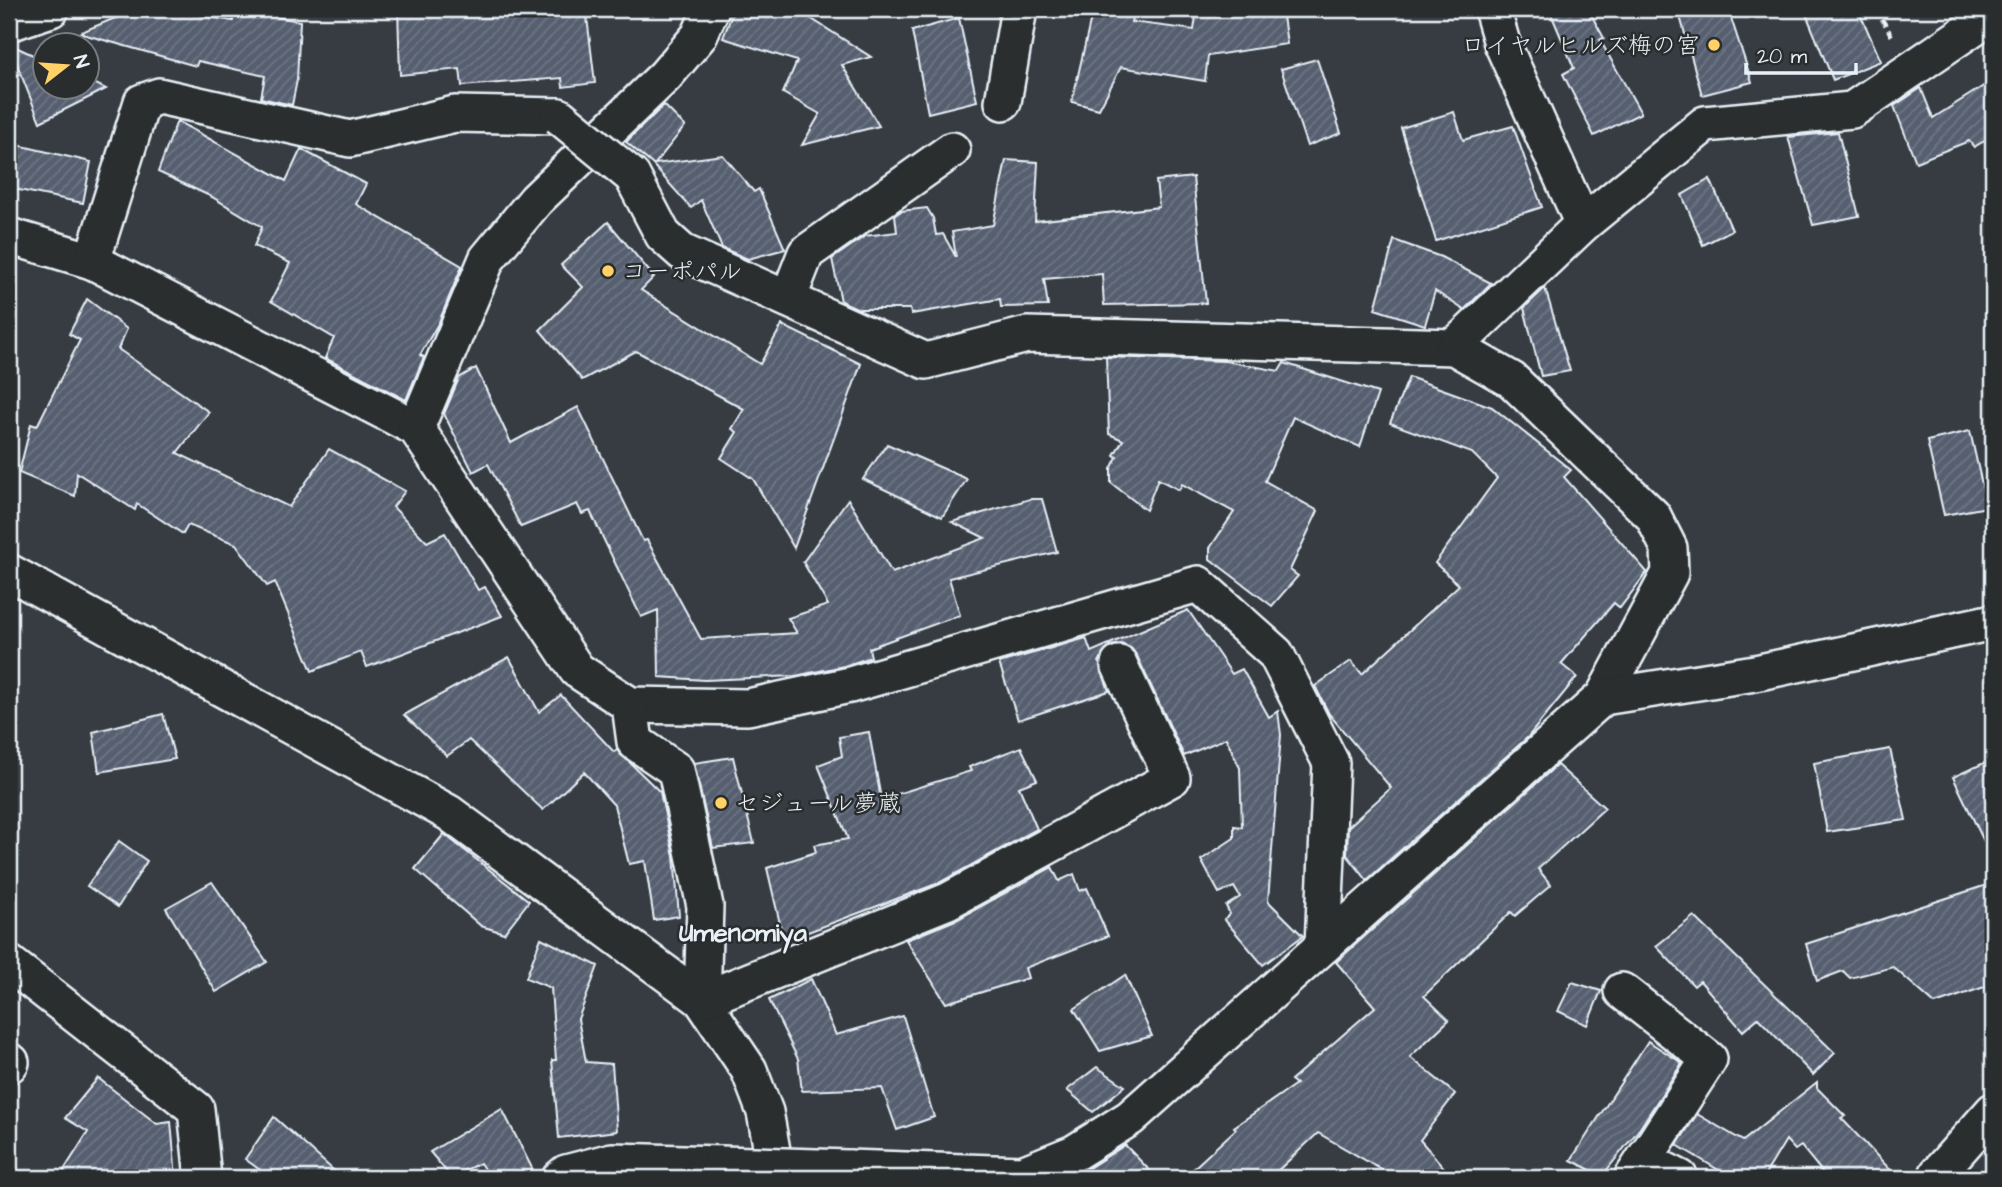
<svg xmlns="http://www.w3.org/2000/svg" width="2002" height="1187" font-family="'Architects Daughter','Klee One',sans-serif">
<style>
.building{fill:url(#building-hatch);stroke:#e8f1f8;stroke-width:2}
.lines{fill:none;stroke-linecap:round;stroke-linejoin:round}
.minor-casing{stroke:#e8f1f8;stroke-width:40}
.path{stroke:#e8f1f8;stroke-width:4.5;stroke-dasharray:7 5;stroke-linecap:butt}
.minor{stroke:#2a2d2e;stroke-width:35}
.minor-bridge-casing{stroke:#e8f1f8;stroke-width:40;stroke-linecap:butt}
.minor-bridge{stroke:#2a2d2e;stroke-width:35}
.poi-dot{fill:#ffd166;stroke:#2a2d2e;stroke-width:2.5}
.labels{text-anchor:middle;stroke-width:5;stroke-linejoin:round;paint-order:stroke}
.poi-label{font-size:24px;fill:#e8f1f8;stroke:#2a2d2e;text-anchor:start}
.neighbourhood-label{font-size:26px;font-weight:bold;fill:#e8f1f8;stroke:#2a2d2e}
</style>
<defs>
<pattern id="building-hatch" width="6" height="6" patternUnits="userSpaceOnUse" patternTransform="scale(1.75)"><rect width="6" height="6" fill="#565e6f"/><path d="M-1 1l2-2M0 6l6-6M5 7l2-2" fill="none" stroke="#6e7684"/></pattern>
</defs>
<rect width="100%" height="100%" fill="#373c42"/>
<filter id="ink" filterUnits="userSpaceOnUse"><feTurbulence type="fractalNoise" baseFrequency=".0143" numOctaves="2"/><feDisplacementMap in="SourceGraphic" scale="14" xChannelSelector="R" yChannelSelector="G"/><feConvolveMatrix kernelMatrix="1 2 1 2 8 2 1 2 1" color-interpolation-filters="sRGB"/></filter>
<g filter="url(#ink)">
<g class="building">
<polygon points="121,9 163,9 233,21 234,10 300,21 297,80 292,105 261,98 265,76 198,61 196,66 79,33 120,16"/>
<polygon points="398,9 586,9 595,83 563,87 562,78 462,86 460,69 400,75"/>
<polygon points="734,9 796,9 871,57 842,65 879,126 802,145 820,114 783,93 797,61 723,38"/>
<polygon points="1093,9 1135,9 1131,22 1194,30 1197,9 1282,9 1287,44 1208,56 1205,81 1121,67 1099,109 1072,102"/>
<polygon points="1549,9 1588,9 1604,38 1600,40 1641,113 1594,136 1563,74 1574,68"/>
<polygon points="1678,9 1728,9 1752,82 1702,95"/>
<polygon points="1804,9 1858,9 1881,61 1833,80"/>
<polygon points="959,18 977,101 928,113 912,31"/>
<polygon points="9,44 46,61 46,88 88,88 88,80 106,89 40,122"/>
<polygon points="1317,59 1341,133 1307,146 1281,69"/>
<polygon points="1993,80 1993,136 1974,147 1969,141 1916,162 1894,106 1921,88 1933,118"/>
<polygon points="664,105 685,126 655,164 723,155 754,192 759,189 785,249 748,259 722,248 701,200 691,208 652,164 626,142"/>
<polygon points="1454,112 1463,140 1513,126 1542,207 1436,241 1401,128"/>
<polygon points="177,121 286,181 301,149 366,184 356,204 462,266 439,322 420,355 424,357 406,400 325,358 334,338 271,301 290,263 254,246 262,227 212,197 158,172"/>
<polygon points="1838,132 1859,216 1813,225 1788,137"/>
<polygon points="9,143 91,162 83,203 9,188"/>
<polygon points="1006,160 1038,162 1035,221 1159,207 1156,181 1193,177 1206,303 1104,305 1102,274 1044,279 1048,306 1001,307 1000,299 911,314 910,309 859,309 841,301 832,259 865,236 897,232 895,215 901,211 927,208 933,218 936,235 943,234 956,257 952,232 993,225"/>
<polygon points="1710,179 1732,230 1703,245 1682,195"/>
<polygon points="608,222 654,277 641,290 760,364 782,325 861,364 794,548 753,479 721,458 737,432 732,429 744,409 636,351 582,380 540,330 583,287 561,265"/>
<polygon points="1394,240 1441,257 1491,283 1464,310 1435,291 1425,325 1375,309"/>
<polygon points="1545,288 1570,371 1541,376 1524,308"/>
<polygon points="87,299 127,329 118,349 209,412 177,453 289,507 329,449 405,491 393,507 427,542 445,533 478,590 485,587 502,616 367,667 361,652 312,671 275,582 267,586 236,544 188,525 183,534 137,504 135,510 77,473 75,496 19,473 31,424 37,426 80,340 69,334"/>
<polygon points="1106,357 1225,361 1279,371 1284,363 1378,393 1360,447 1293,417 1265,481 1318,511 1290,570 1298,576 1272,606 1210,559 1210,548 1234,512 1182,484 1179,490 1158,479 1146,510 1111,483 1111,469 1117,457 1114,455 1123,440 1109,434"/>
<polygon points="476,368 511,443 578,407 643,541 647,540 701,639 797,633 788,618 828,605 803,562 848,499 892,573 985,538 952,522 1030,499 1042,499 1057,552 949,578 960,615 869,648 871,657 844,666 795,676 705,680 659,677 658,610 641,617 590,511 582,514 577,504 521,527 488,464 473,472 444,414 459,378"/>
<polygon points="1409,377 1492,407 1571,470 1564,477 1647,572 1620,608 1614,603 1561,664 1577,677 1528,737 1367,880 1347,855 1348,827 1391,788 1329,714 1315,686 1351,661 1362,674 1459,585 1435,563 1497,478 1472,453 1390,423"/>
<polygon points="1970,431 1987,507 1944,515 1927,441"/>
<polygon points="887,444 967,479 942,517 863,479"/>
<polygon points="1188,610 1232,674 1242,669 1269,717 1278,711 1281,735 1268,901 1303,936 1263,965 1224,919 1230,914 1226,906 1240,897 1234,887 1219,893 1201,860 1234,838 1234,826 1242,827 1240,768 1226,738 1184,756 1137,656 1131,648 1121,644 1110,646 1099,662 1109,691 1018,720 999,663 1086,638 1091,652"/>
<polygon points="509,657 539,712 561,695 614,752 617,750 660,792 674,856 679,916 654,920 645,861 629,864 614,805 584,772 543,810 469,740 447,756 404,715"/>
<polygon points="163,714 175,759 99,772 93,732"/>
<polygon points="869,732 881,799 971,771 969,767 1021,747 1037,780 1019,787 1037,829 939,883 784,941 767,868 816,852 814,845 848,839 818,765 842,756 839,737"/>
<polygon points="1890,749 1906,820 1827,832 1814,763"/>
<polygon points="733,757 754,843 713,848 694,763"/>
<polygon points="1993,759 1993,860 1953,777"/>
<polygon points="1557,765 1605,808 1538,869 1551,885 1515,916 1511,912 1424,996 1449,1020 1410,1057 1455,1094 1420,1140 1453,1178 1396,1178 1318,1133 1270,1178 1183,1178 1236,1129 1234,1127 1296,1084 1291,1080 1375,1007 1336,962"/>
<polygon points="444,834 529,901 504,933 481,926 415,869"/>
<polygon points="119,841 147,861 118,907 87,886"/>
<polygon points="1052,867 1059,881 1074,874 1080,891 1087,888 1108,936 1025,968 1028,978 946,1003 906,940 958,919"/>
<polygon points="212,882 267,962 216,992 166,908"/>
<polygon points="1993,883 1993,984 1935,1004 1893,967 1850,978 1843,971 1817,981 1806,944"/>
<polygon points="1694,916 1835,1053 1813,1075 1758,1018 1743,1031 1700,981 1694,986 1656,946"/>
<polygon points="541,938 598,966 578,1019 586,1062 612,1064 617,1131 559,1138 552,1060 556,1060 551,988 526,978"/>
<polygon points="1125,975 1152,1036 1100,1051 1074,1009"/>
<polygon points="811,979 836,1035 903,1016 934,1117 897,1130 882,1088 802,1091 798,1059 769,1000"/>
<polygon points="1572,982 1601,991 1587,1025 1558,1011"/>
<polygon points="1648,1041 1682,1063 1640,1128 1602,1176 1571,1160"/>
<polygon points="1097,1067 1125,1086 1093,1112 1067,1090"/>
<polygon points="98,1078 157,1124 171,1122 176,1178 59,1178 88,1132 65,1118"/>
<polygon points="1817,1082 1817,1088 1845,1116 1841,1118 1898,1178 1827,1178 1801,1146 1795,1150 1786,1140 1763,1178 1732,1178 1677,1145 1697,1114 1743,1141"/>
<polygon points="502,1109 537,1178 490,1178 480,1163 451,1177 430,1152"/>
<polygon points="274,1117 342,1178 271,1178 245,1159"/>
<polygon points="1125,1145 1157,1178 1074,1178 1084,1171"/>
</g>
<g class="lines">
<g class="minor-casing">
<g id="minor">
<polyline points="1492,9 1502,43 1583,224"/>
<polyline points="9,23 51,9"/>
<polyline points="1003,102 1019,9"/>
<polyline points="632,176 663,235 682,252 926,361 1027,335 1454,347 1512,380 1653,516 1669,548 1670,573 1603,697 1130,1118 1074,1153 1022,1174 848,1168"/>
<polyline points="9,236 92,261 416,428 577,670 630,705 748,707 850,685 1198,584 1276,654 1331,763 1323,946"/>
<polyline points="92,261 142,102 159,96 350,139 455,114 559,116"/>
<polyline points="788,299 806,253 952,150"/>
<polyline points="1454,347 1583,224 1705,124 1852,110 1993,14"/>
<polyline points="416,428 487,259 536,200 665,76 699,36 711,9"/>
<polyline points="9,572 449,813 702,1000 749,1070 765,1112 777,1178"/>
<polyline points="1603,697 1755,673 1993,622"/>
<polyline points="630,705 635,742 676,770 705,906 702,1000 948,901 1172,778 1119,664"/>
<polyline points="9,963 196,1109 203,1178"/>
<polyline points="1622,991 1709,1059 1632,1178"/>
<polyline points="9,1065 11,1062"/>
<polyline points="1644,1160 1680,1178"/>
<polyline points="560,1178 566,1173 612,1161 720,1164"/>
<polyline points="1939,1178 1938,1173 1993,1111"/>
</g>
</g>
<polyline class="path" points="1876,9 1893,38"/>
<use href="#minor" class="minor"/>
<g class="minor-bridge-casing">
<g id="minor-bridge">
<polyline points="559,116 632,176"/>
<polyline points="720,1164 848,1168"/>
</g>
</g>
<use href="#minor-bridge" class="minor-bridge"/>
</g>
</g>
<g class="poi-dot">
<circle cx="1714" cy="45" r="7"/>
<circle cx="608" cy="271" r="7"/>
<circle cx="721" cy="803" r="7"/>
</g>
<g class="labels">
<g class="poi-label">
<text x="1700" y="53" text-anchor="end">ロイヤルヒルズ梅の宮</text>
<text x="622" y="279">コーポパル</text>
<text x="735" y="811">セジュール夢蔵</text>
</g>
<g class="neighbourhood-label">
<text x="743" y="941">Umenomiya</text>
</g>
</g>
<rect width="2002" height="1187" fill="none" stroke="#2a2d2e" stroke-width="35"/>
<rect x="18" y="18" width="1967" height="1152" fill="none" stroke="#e8f1f8" stroke-width="2.5" filter="url(#ink)"/>
<g transform="translate(66 66) rotate(73)"><circle r="33" fill="#2a2d2e" stroke="#767b7f" stroke-width="2"/>
<path d="M0-5L12 26L0 18L-12 26Z" fill="#ffd166"/>
<text y="-10" font-size="19" font-weight="bold" text-anchor="middle" fill="#e8f1f8">N</text>
</g>
<path d="M1746 63v10h110v-10" fill="none" stroke="#e8f1f8" stroke-width="3.5"/>
<text x="1757" y="63" font-size="21" fill="#e8f1f8" stroke="#2a2d2e" stroke-width="5" paint-order="stroke">20 m</text>
</svg>
